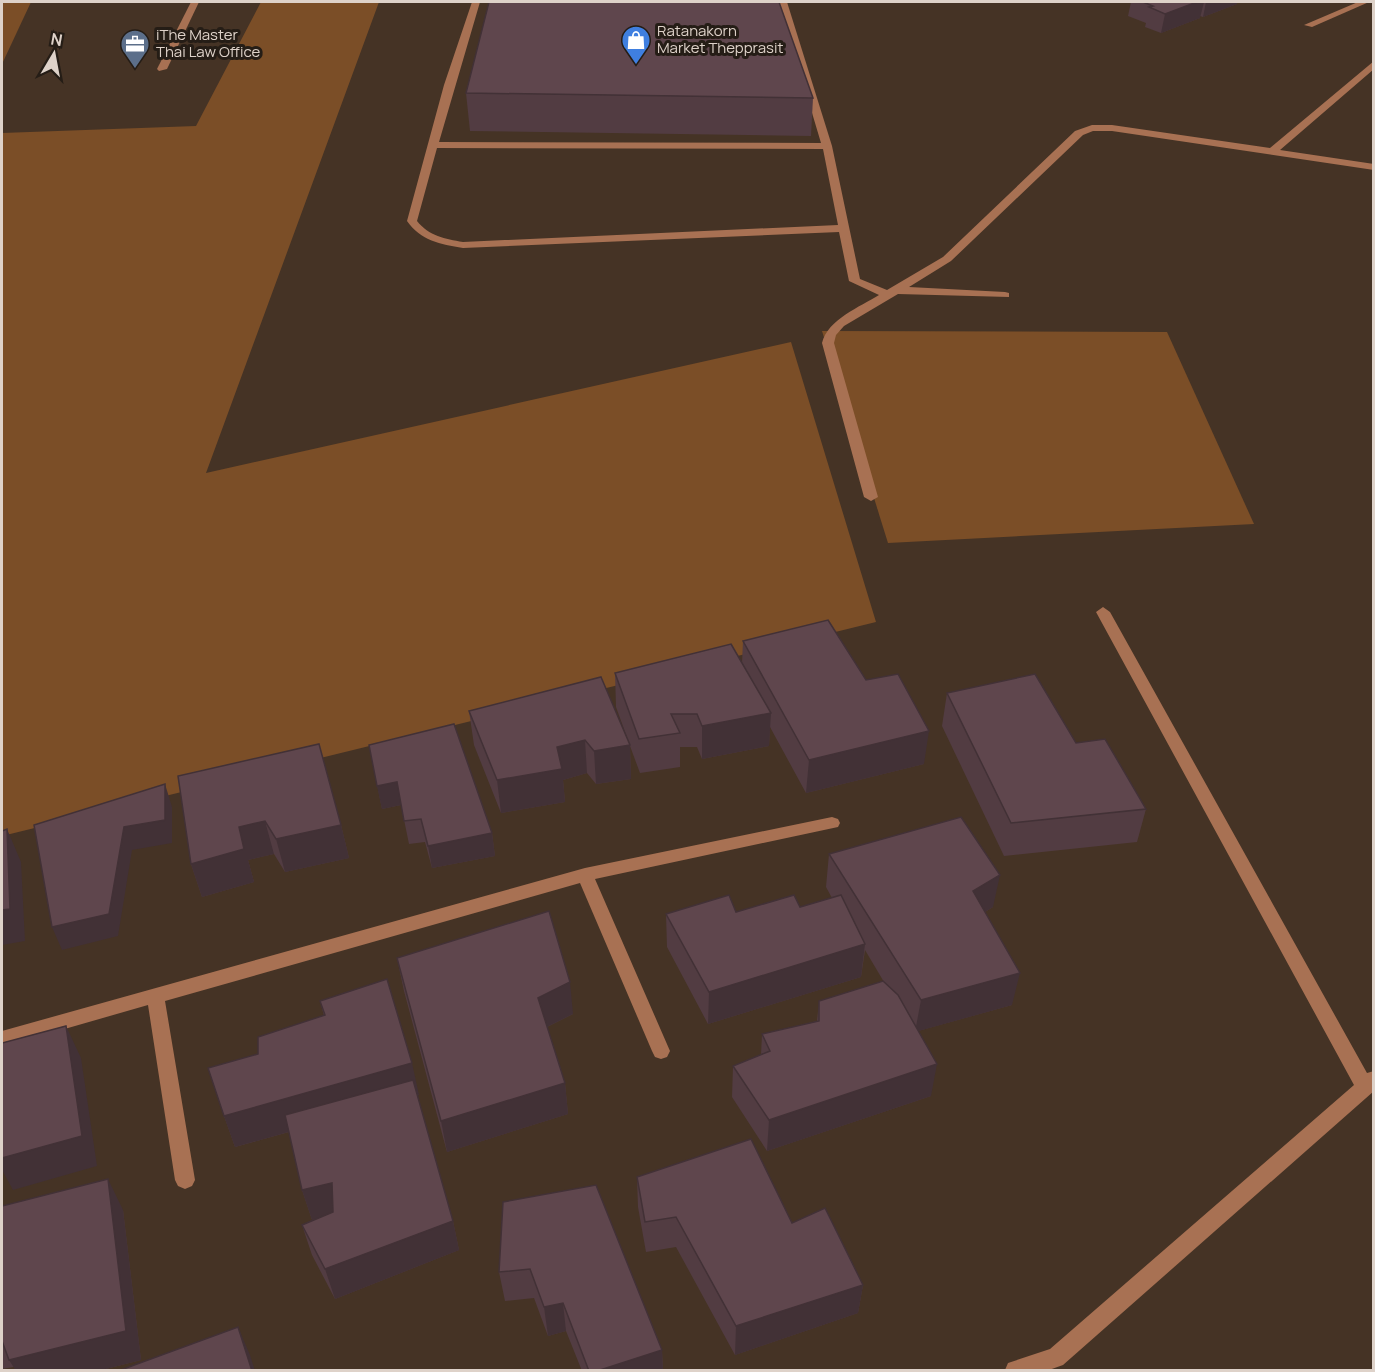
<svg xmlns="http://www.w3.org/2000/svg" width="1375" height="1372" font-family="Manrope,sans-serif">
<style>
.green{fill:#7b4e27}
.lines{fill:none;stroke-linecap:round;stroke-linejoin:round}
.minor{fill:#a87153;fill-rule:evenodd}
.wall{fill:#523c42}
.shaded-wall{fill:#423136}
.building{fill:#5f464d;stroke:#423136;stroke-width:1.5}
.labels{text-anchor:middle;stroke-width:6;stroke-linejoin:round;paint-order:stroke}
.far-poi-label{font-size:15px;fill:#ded2c9;stroke:#251d16;text-anchor:start}
</style>
<rect width="100%" height="100%" fill="#453325"/>
<g class="green">
<polygon points="2,2 31,2 2,64"/>
<polygon points="261,2 379,2 206,473 791,342 876,622 2,836 2,133 196,126"/>
<polygon points="822,331 1167,332 1254,524 888,543"/>
</g>
<g class="lines">
<g class="minor">
<polygon points="191,2 199,2 167,69 159,71 157,69"/>
<path d="M472 2H480L439 142 821 143 779 2H787L832 146 860 279 887 290 943 257 1075 131 1092 125H1112L1270 148 1374 61V69L1280 150 1374 164V170L1112 131H1093L1083 135 951 261 909 287 1005 292 1009 293V297L898 294 844 326 836 335 834 343 878 497 871 501 864 497 822 343C828 319 860 307 879 295L849 281 839 232 463 248C440 244 421 241 407 221L444 85ZM437 148 823 149 838 225 463 242C445 239 429 236 417 221Z"/>
<polygon points="1358,2 1369,2 1312,27 1304,25"/>
<polygon points="1103,607 1110,612 1367,1073 1374,1071 1374,1091 1063,1365 1049,1370 1005,1370 1008,1363 1050,1349 1354,1085 1096,612"/>
<polygon points="832,817 838,819 840,823 838,827 595,879 670,1051 667,1057 661,1059 655,1057 652,1051 580,883 165,1001 195,1180 192,1186 185,1189 178,1186 175,1180 148,1005 2,1047 2,1031 585,868"/>
</g>
</g>
<g class="wall">
<polygon points="1131,2 1237,2 1237,4 1203,17 1200,16 1200,18 1161,33 1145,27 1146,23 1128,16"/>
<polygon points="466,93 813,98 811,136 470,131"/>
<polygon points="743,641 866,680 924,764 806,793 770,727 769,746 702,759 697,747 680,747 680,767 640,773 630,746 631,779 596,784 587,773 563,780 565,802 501,813 474,745 469,711 629,743 616,707 615,673 742,663"/>
<polygon points="947,693 1076,743 1146,809 1137,842 1004,856 942,726"/>
<polygon points="369,745 492,833 495,856 432,868 425,842 409,844 401,805 382,809"/>
<polygon points="178,776 341,825 349,858 285,872 274,854 248,860 254,882 202,897 191,864"/>
<polygon points="829,854 993,907 985,912 1012,1005 918,1031 931,1096 767,1151 732,1097 733,1066 761,1055 762,1034 817,1021 819,1001 884,982 865,950 861,977 708,1024 667,947 666,914 736,912 800,907 832,898 826,887"/>
<polygon points="397,958 573,1014 547,1027 565,1083 568,1114 447,1152 404,991"/>
<polygon points="320,1001 419,1095 417,1095 453,1221 459,1250 335,1299 312,1255 302,1225 312,1220 302,1190 289,1132 235,1147 224,1116 258,1054 324,1016"/>
<polygon points="637,1177 792,1223 863,1285 858,1313 735,1355 676,1247 646,1252 638,1207"/>
<polygon points="503,1202 662,1350 663,1371 582,1371 566,1331 548,1336 534,1298 505,1301 499,1272"/>
<polygon points="2,1206 123,1210 141,1360 98,1371 16,1371 14,1367 2,1369"/>
</g>
<g class="shaded-wall">
<polygon points="1197,2 1204,2 1200,18 1161,33 1165,14"/>
<polygon points="1206,2 1237,2 1237,4 1203,17"/>
<polygon points="771,713 769,746 702,759 702,726"/>
<polygon points="929,731 924,764 806,793 809,760"/>
<polygon points="585,740 587,773 563,780 565,802 501,813 497,780 557,747"/>
<polygon points="630,745 631,779 596,784 594,751"/>
<polygon points="397,782 401,805 382,809 377,786"/>
<polygon points="165,784 172,807 172,843 132,850 118,936 62,950 52,927 124,827"/>
<polygon points="265,821 274,854 248,860 254,882 202,897 191,864 239,827"/>
<polygon points="341,825 349,858 285,872 276,839"/>
<polygon points="7,829 21,862 25,941 2,945 2,910"/>
<polygon points="492,833 495,856 432,868 428,846"/>
<polygon points="1000,875 993,907 967,923 973,891"/>
<polygon points="865,944 861,977 708,1024 709,992"/>
<polygon points="1020,973 1012,1005 915,1032 921,1000"/>
<polygon points="570,982 573,1014 541,1030 538,998"/>
<polygon points="66,1026 81,1058 97,1166 13,1190 2,1170 2,1158"/>
<polygon points="412,1063 419,1095 235,1147 224,1116"/>
<polygon points="937,1064 931,1096 767,1151 769,1120"/>
<polygon points="565,1083 568,1114 447,1152 441,1121"/>
<polygon points="108,1179 123,1210 141,1360 98,1371 16,1371 9,1360"/>
<polygon points="332,1183 341,1213 312,1220 302,1190"/>
<polygon points="453,1221 459,1250 335,1299 325,1269"/>
<polygon points="863,1285 858,1313 735,1355 736,1326"/>
<polygon points="563,1303 566,1331 548,1336 544,1307"/>
<polygon points="238,1327 250,1355 255,1371 252,1371"/>
<polygon points="662,1350 663,1371 597,1371"/>
</g>
<g class="building">
<polygon points="489,2 779,2 813,98 466,93"/>
<polygon points="1143,2 1197,2 1165,14 1149,7 1153,6"/>
<polygon points="828,620 866,680 898,674 929,731 809,760 743,641"/>
<polygon points="731,644 771,713 702,726 697,714 671,714 680,733 639,739 615,673"/>
<polygon points="1035,674 1076,743 1105,739 1146,809 1011,823 947,693"/>
<polygon points="601,677 630,745 594,751 585,740 557,747 562,769 497,780 469,711"/>
<polygon points="454,724 492,833 428,846 421,819 404,821 397,782 377,786 369,745"/>
<polygon points="319,744 341,825 276,839 265,821 239,827 244,849 191,864 178,776"/>
<polygon points="165,784 165,820 124,827 109,914 52,927 34,825"/>
<polygon points="961,817 1000,875 973,891 1020,973 921,1000 829,854"/>
<polygon points="7,829 10,909 2,910 2,831"/>
<polygon points="729,895 736,912 794,895 800,907 841,895 865,944 709,992 666,914"/>
<polygon points="549,911 570,982 538,998 565,1083 441,1121 397,958"/>
<polygon points="387,979 412,1063 224,1116 208,1068 258,1054 258,1037 325,1015 320,1001"/>
<polygon points="883,981 898,995 937,1064 769,1120 733,1066 770,1051 762,1034 819,1021 819,1001"/>
<polygon points="66,1026 82,1136 2,1158 2,1043"/>
<polygon points="413,1080 453,1221 325,1269 302,1225 333,1212 332,1183 302,1190 285,1115"/>
<polygon points="751,1139 792,1223 825,1208 863,1285 736,1326 676,1217 645,1222 637,1177"/>
<polygon points="108,1179 126,1331 9,1360 2,1341 2,1206"/>
<polygon points="596,1185 662,1350 597,1371 589,1371 563,1303 544,1307 530,1269 499,1272 503,1202"/>
<polygon points="238,1327 252,1371 118,1371"/>
</g>
<defs>
<g id="shop-pin" transform="scale(1.5)"><path d="M0 17L-7.5 6A9.5 9.5 0 1 1 7.5 6Z" fill="#3f7fe0" stroke="#251d16"/><path d="M-5-2.5h2.3a2.7 3.5 0 0 1 5.4 0H5L5.5 6h-11ZM-1.5-2.5h3a1.5 2.3 0 0 0-3 0Z" fill="#fff"/></g>
<g id="office-pin" transform="scale(1.5)"><path d="M0 17L-7.5 6A9.5 9.5 0 1 1 7.5 6Z" fill="#5c6f8a" stroke="#251d16"/><path d="M-6-3h4V-5.5h4V-3h4V5H-6ZM-1-4.5V-3h2v-1.5ZM-6 0V1H6V0Z" fill="#fff"/></g>
</defs>
<g fill-rule="evenodd">
<use href="#shop-pin" x="636" y="40"/>
<use href="#office-pin" x="135" y="44"/>
</g>
<g class="labels">
<g class="far-poi-label">
<text x="657" y="36">Ratanakorn<tspan x="657" dy="17">Market Thepprasit</tspan></text>
<text x="156" y="40">iThe Master<tspan x="156" dy="17">Thai Law Office</tspan></text>
</g>
</g>
<rect width="1375" height="1372" fill="none" stroke="#ded2c9" stroke-width="6"/>
<g transform="translate(54 54) rotate(10)" stroke="#251d16" stroke-width="4.5" paint-order="stroke">
<path d="M0-4.5L10 22L0 15L-10 22Z" fill="#ded2c9"/>
<text y="-9" font-size="16" font-weight="bold" text-anchor="middle" fill="#ded2c9">N</text>
</g>
</svg>
